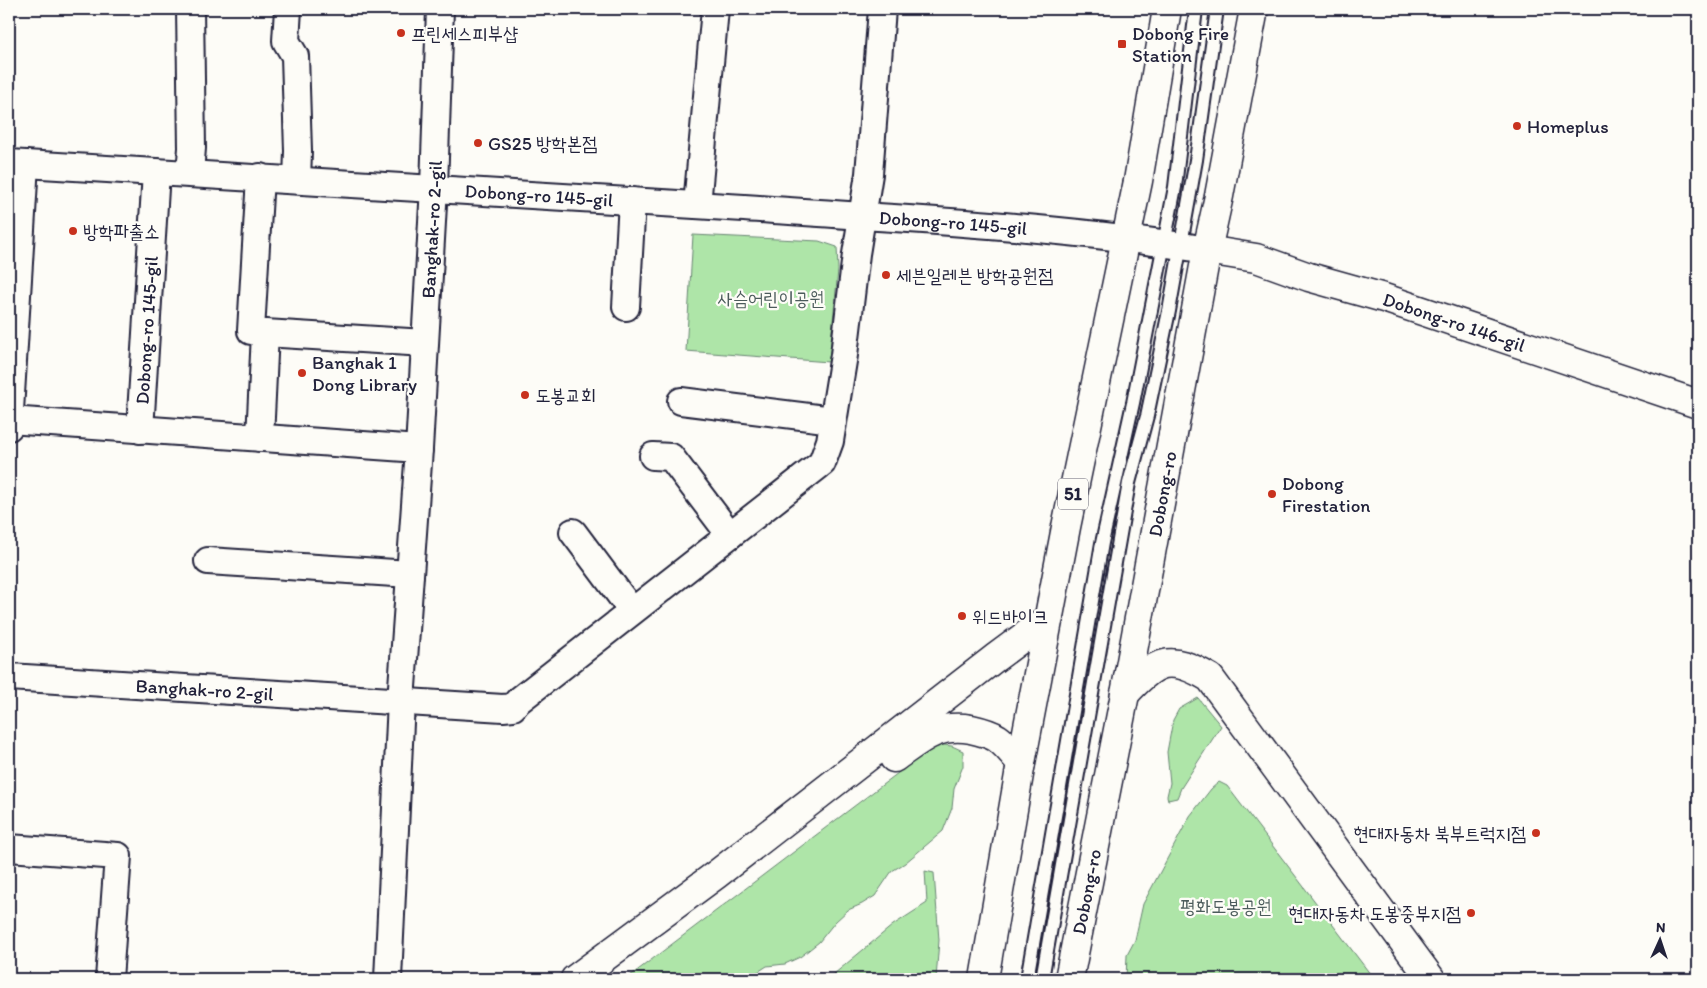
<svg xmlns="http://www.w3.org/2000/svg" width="1707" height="988" font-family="Itim,'Poor Story',sans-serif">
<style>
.green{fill:#aee5a8;stroke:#688472}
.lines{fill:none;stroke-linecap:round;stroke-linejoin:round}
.service-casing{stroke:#22223b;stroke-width:16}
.minor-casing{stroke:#22223b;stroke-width:30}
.tertiary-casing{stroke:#22223b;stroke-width:31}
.secondary-casing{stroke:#22223b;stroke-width:31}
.primary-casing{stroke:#22223b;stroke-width:31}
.service{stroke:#fdfcf7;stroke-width:12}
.minor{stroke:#fdfcf7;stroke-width:26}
.tertiary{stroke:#fdfcf7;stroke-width:28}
.secondary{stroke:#fdfcf7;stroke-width:28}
.primary{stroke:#fdfcf7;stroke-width:28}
.poi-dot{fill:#c8321e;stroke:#fdfcf7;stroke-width:2}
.labels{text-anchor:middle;stroke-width:4.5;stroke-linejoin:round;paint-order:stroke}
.shield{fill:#fdfcf7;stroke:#646373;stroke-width:1}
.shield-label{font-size:18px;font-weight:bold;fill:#22223b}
.poi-label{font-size:19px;fill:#22223b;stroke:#fdfcf7;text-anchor:start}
.street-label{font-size:19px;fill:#22223b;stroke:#fdfcf7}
.park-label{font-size:19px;fill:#4c5c5c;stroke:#fdfcf7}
</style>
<rect width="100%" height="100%" fill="#fdfcf7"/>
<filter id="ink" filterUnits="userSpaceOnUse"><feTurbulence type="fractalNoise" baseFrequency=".02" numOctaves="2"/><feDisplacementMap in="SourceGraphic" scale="10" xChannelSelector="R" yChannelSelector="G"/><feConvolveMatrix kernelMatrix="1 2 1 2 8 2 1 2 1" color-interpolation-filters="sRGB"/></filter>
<g filter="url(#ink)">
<g class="green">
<polygon points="693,235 819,241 837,247 838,270 829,362 686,351"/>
<polygon points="1198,698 1221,726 1181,788 1177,798 1168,800 1167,796 1170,783 1167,752 1173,720 1179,709"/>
<path d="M944 745 952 746 963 751V766L954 789 952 808 943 831 905 863 892 871 875 896 862 904 848 910 835 922 819 942 800 957 785 964 767 966 747 979H626L898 773C913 761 925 750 944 745Z"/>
<polygon points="1219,782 1227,786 1374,979 1126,979 1127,955 1135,940 1143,904 1190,816 1211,789"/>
<polygon points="925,871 934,873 939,940 936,979 828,979 893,925 927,903"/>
</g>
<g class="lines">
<g class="service-casing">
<g id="service">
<polyline points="1027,979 1102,543 1133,403 1175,187 1196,9"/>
<polyline points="1042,979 1129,483 1147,416 1169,311 1196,160 1217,9"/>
</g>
</g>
<g class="minor-casing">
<g id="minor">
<polyline points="190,9 192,148 190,173"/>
<polyline points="288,9 286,41 295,56 298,151 297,180"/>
<path id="s1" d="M9 163C254 177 499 192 744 208 899 219 1054 225 1207 250"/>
<polyline points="697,205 715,9"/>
<polyline points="626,307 632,201"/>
<polyline points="265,333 425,343"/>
<polyline points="681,401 833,420"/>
<polyline points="9,420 419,449"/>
<polyline points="9,427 25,164"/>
<path id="s2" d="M140 430 156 172"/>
<polyline points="260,438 265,333 251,331 260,177"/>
<polyline points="653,456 671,457 730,535"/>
<polyline points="573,532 632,611"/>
<polyline points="208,561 410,574"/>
<path id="s3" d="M9 677 503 708 513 707 518 701 822 463 830 441 844 355 856 254 869 174 882 9"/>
<polyline points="9,848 118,856 109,979"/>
<path id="s4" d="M388 979 401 701 419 449 434 187 440 9"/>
</g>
</g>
<g class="tertiary-casing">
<g id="tertiary">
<path id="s5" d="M1207 250 1256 258 1309 277 1384 298 1698 404"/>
</g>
</g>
<g class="secondary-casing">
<g id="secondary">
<path d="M1125 694C1155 661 1169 653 1210 678L1431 979"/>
<path d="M894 758C921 739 937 723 971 729 980 731 989 733 997 738 1006 744 1014 755 1021 763"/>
<polyline points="575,979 717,874 995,658 1049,618"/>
</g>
</g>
<g class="primary-casing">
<g id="primary">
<polyline points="984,979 1021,763 1066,527 1138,181 1167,9"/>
<path id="s6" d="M1069 979 1125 694 1207 250 1219 196 1254 9"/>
</g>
</g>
<use href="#service" class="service"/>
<use href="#minor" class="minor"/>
<use href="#tertiary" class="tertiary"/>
<use href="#secondary" class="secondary"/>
<use href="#primary" class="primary"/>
</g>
</g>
<g class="poi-dot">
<circle cx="401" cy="33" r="5"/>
<rect x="1117" y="39" width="10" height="10" rx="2.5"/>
<circle cx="1517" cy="126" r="5"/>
<circle cx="478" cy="143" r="5"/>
<circle cx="73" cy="231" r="5"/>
<circle cx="886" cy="275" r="5"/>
<circle cx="302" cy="373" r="5"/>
<circle cx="525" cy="395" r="5"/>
<circle cx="1272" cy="494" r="5"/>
<circle cx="962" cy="616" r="5"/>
<circle cx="1536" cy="833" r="5"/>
<circle cx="1471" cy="913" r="5"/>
</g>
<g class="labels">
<rect class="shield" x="1058" y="478.5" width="30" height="31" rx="4"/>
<g class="shield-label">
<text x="1073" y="500">51</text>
</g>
<g class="poi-label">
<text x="411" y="40">프린세스피부샵</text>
<text x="1132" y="40">Dobong Fire<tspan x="1132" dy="22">Station</tspan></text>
<text x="1527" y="133">Homeplus</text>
<text x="488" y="150">GS25 방학본점</text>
<text x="83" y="238">방학파출소</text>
<text x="896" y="282">세븐일레븐 방학공원점</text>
<text x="312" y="369">Banghak 1<tspan x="312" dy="22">Dong Library</tspan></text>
<text x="535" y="402">도봉교회</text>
<text x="1282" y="490">Dobong<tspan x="1282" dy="22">Firestation</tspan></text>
<text x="972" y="623">위드바이크</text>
<text x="1526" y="840" text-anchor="end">현대자동차 북부트럭지점</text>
<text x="1461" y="920" text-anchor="end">현대자동차 도봉중부지점</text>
</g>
<g class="street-label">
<text dy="7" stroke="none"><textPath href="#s1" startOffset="531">Dobong-ro 145-gil</textPath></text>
<text dy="7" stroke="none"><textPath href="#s1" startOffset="946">Dobong-ro 145-gil</textPath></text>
<text dy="7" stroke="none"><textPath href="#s4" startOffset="751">Banghak-ro 2-gil</textPath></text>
<text dy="7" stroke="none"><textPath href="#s5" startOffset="258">Dobong-ro 146-gil</textPath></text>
<text dy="7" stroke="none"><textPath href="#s2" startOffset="100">Dobong-ro 145-gil</textPath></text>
<text dy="7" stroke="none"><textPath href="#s6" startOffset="494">Dobong-ro</textPath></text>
<text dy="7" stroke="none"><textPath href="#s3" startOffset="196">Banghak-ro 2-gil</textPath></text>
<text dy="7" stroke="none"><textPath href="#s6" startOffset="89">Dobong-ro</textPath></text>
</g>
<g class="park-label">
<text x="771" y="305">사슴어린이공원</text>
<text x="1226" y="913">평화도봉공원</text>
</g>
</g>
<rect width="1707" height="988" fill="none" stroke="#fdfcf7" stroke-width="30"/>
<rect x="15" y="15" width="1677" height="958" fill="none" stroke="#22223b" stroke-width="2" filter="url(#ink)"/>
<g transform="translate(1660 940) rotate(3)" stroke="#fdfcf7" stroke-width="4" paint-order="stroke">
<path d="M0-4L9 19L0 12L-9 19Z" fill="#22223b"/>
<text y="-8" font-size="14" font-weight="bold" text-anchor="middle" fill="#22223b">N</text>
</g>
</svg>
